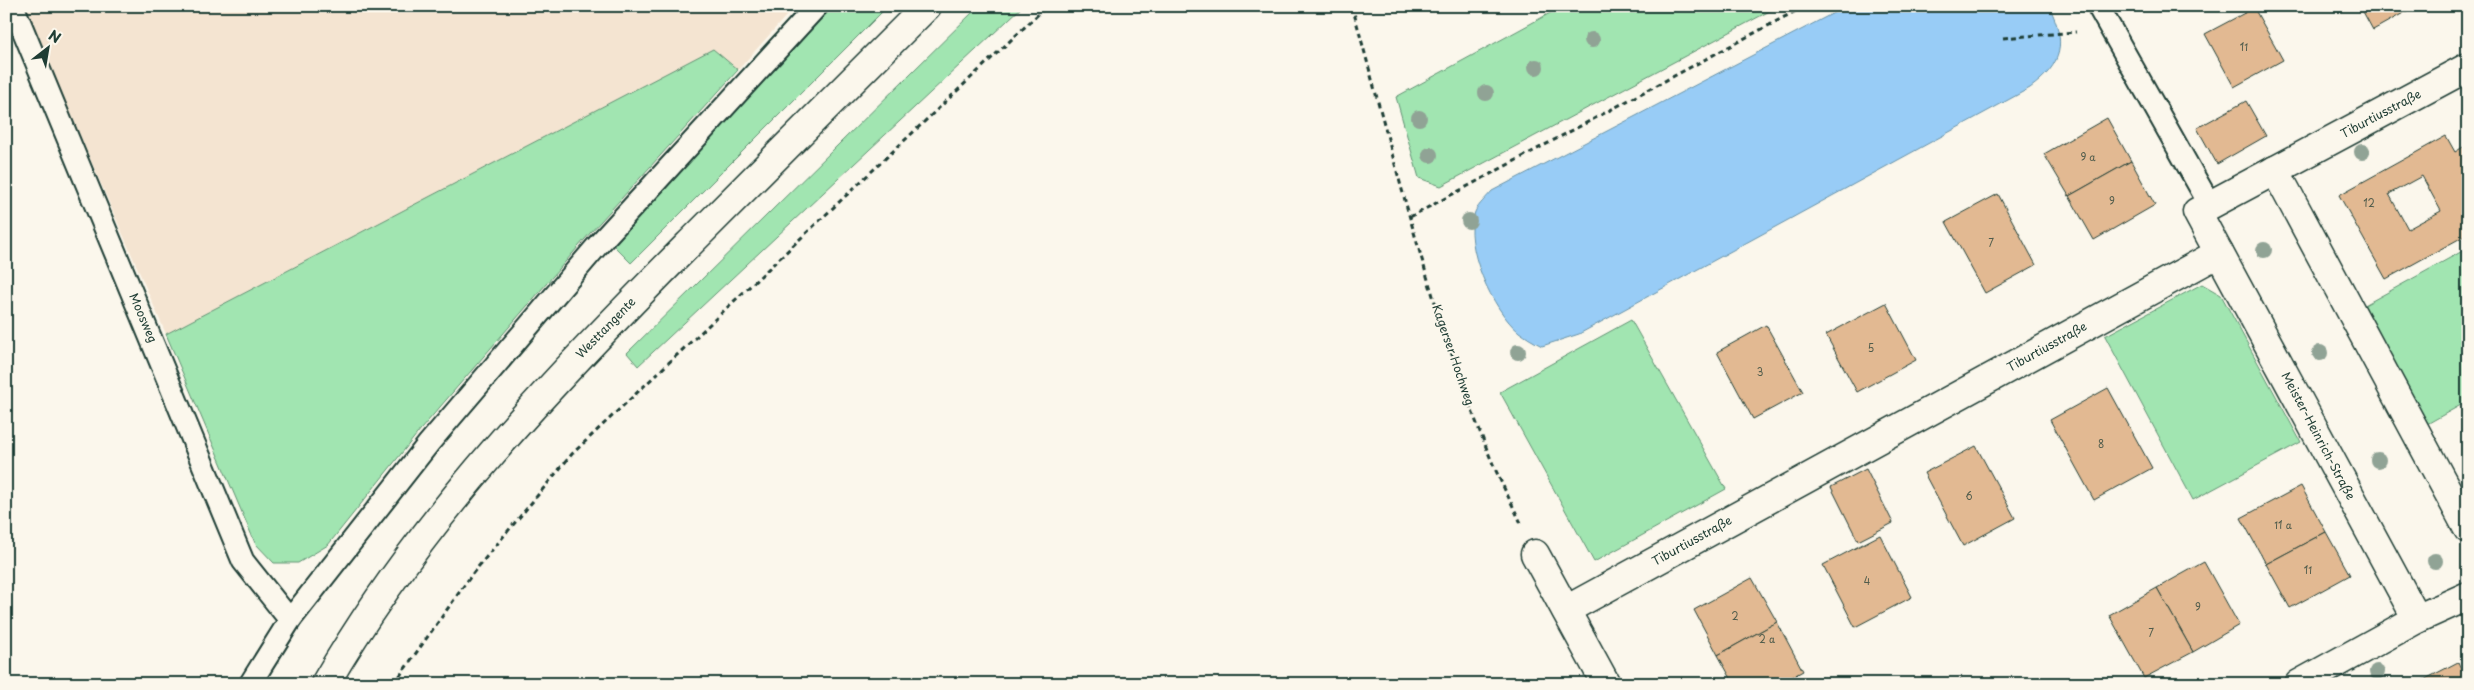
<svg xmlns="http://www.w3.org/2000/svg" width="2474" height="690" font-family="'Playpen Sans',sans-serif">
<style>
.built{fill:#f4e4d1}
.green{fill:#a1e5b1;stroke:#609172}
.water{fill:#98ccf6;stroke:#6893a8}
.building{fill:#e2b992;stroke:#1f3d34;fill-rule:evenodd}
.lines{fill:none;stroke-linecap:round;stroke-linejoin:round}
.lane-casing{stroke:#1f3d34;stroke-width:25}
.street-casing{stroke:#1f3d34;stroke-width:31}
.secondary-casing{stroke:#1f3d34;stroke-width:31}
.path{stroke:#1f3d34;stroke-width:3;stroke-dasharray:5 4;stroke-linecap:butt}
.lane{stroke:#fbf7ec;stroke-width:21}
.street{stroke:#fbf7ec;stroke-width:28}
.secondary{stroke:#fbf7ec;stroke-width:28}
.tree{fill:#90a395}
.labels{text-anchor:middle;stroke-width:4.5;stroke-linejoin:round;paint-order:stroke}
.number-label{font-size:10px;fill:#505c4c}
.street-label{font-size:12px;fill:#1f3d34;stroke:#fbf7ec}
</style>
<rect width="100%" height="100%" fill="#fbf7ec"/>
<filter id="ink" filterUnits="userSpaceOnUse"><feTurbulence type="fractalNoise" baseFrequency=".02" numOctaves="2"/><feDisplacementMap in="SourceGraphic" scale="10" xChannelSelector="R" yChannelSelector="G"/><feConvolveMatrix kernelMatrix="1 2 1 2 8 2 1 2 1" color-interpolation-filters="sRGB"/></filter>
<g filter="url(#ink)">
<polygon class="built" points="24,6 795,6 738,70 713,50 166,334"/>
<g class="green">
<polygon points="826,6 888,6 631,263 611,243"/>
<polygon points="979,6 1023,6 638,366 627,353"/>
<polygon points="1563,6 1779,6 1441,186 1419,178 1396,97"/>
<polygon points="713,49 738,70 591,232 421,429 328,545 298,563 274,563 255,543 166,334"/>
<polygon points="2468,248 2468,401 2427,424 2361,307"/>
<polygon points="2202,284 2221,295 2301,442 2193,500 2105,336"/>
<polygon points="1631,320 1726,489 1594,562 1500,392"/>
</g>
<path class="water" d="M1847 6H2049C2067 43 2063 64 2030 88L1579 334 1542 346C1534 342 1526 337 1519 332 1493 311 1462 245 1475 212 1478 205 1487 197 1492 191Z"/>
<g class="building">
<polygon points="2360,6 2416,6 2373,30"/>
<polygon points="2254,8 2283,60 2234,87 2205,34"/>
<polygon points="2246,101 2266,136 2217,164 2197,128"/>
<polygon points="2107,118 2131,161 2069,196 2044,154"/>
<path d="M2446 136 2455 152 2468 144V234L2386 279 2339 195ZM2422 176 2441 211 2408 229 2389 194Z"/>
<polygon points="2131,161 2155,205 2094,240 2069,196"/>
<polygon points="1998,194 2036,265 1985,293 1946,222"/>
<polygon points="1886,303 1916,360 1857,392 1826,335"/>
<polygon points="1766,325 1803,392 1753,419 1717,352"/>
<polygon points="2108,388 2152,468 2094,500 2050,420"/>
<polygon points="1976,446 2015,518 1963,546 1924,473"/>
<polygon points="1866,469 1893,523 1858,541 1831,487"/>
<polygon points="2301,486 2326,532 2266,564 2241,518"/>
<polygon points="2326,532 2350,575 2290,608 2266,564"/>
<polygon points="1880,535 1912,597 1855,627 1823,565"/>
<polygon points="2204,562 2239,625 2193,652 2157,588"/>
<polygon points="1752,578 1777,622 1718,655 1694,610"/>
<polygon points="2157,588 2193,652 2144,678 2109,615"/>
<polygon points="1777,622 1803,671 1779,684 1734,684 1718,655"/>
<polygon points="2458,662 2468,684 2416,684"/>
<polygon points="1961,679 1963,684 1952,684"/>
</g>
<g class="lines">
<g class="lane-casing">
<g id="lane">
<polyline points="13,6 243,561 290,620"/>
<polyline points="2098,6 2210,205"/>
<polyline points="250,684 290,620 429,443 597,246 817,6"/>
</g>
</g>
<g class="street-casing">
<g id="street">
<polyline points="2275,170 2468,529"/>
<polyline points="2219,253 2417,619"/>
<polyline points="1535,554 1606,684"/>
<polyline points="1566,610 2219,253 2197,212 2468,67"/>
<polyline points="2299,684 2417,619 2468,596"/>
</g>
</g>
<g class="secondary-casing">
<path id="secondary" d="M325 684C421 518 554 380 688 245 768 166 847 86 927 6"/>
</g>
<g class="path">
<path d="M1352 6C1393 154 1429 305 1486 447 1496 473 1509 498 1521 523"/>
<polyline points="2003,38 2076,32"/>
<polyline points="1410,217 1805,6"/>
<polyline points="394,684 473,573 572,454 1047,6"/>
</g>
<use href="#lane" class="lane"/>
<use href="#street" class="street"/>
<use href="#secondary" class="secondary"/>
</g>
<g class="tree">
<circle cx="1592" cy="40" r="8"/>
<circle cx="1536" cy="67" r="8"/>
<circle cx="1486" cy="93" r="8"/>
<circle cx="1419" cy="118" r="8"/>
<circle cx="2362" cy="152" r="8"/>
<circle cx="1430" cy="155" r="8"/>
<circle cx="1469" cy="221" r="8"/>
<circle cx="2264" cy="250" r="8"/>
<circle cx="1518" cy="352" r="8"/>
<circle cx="2320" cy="353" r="8"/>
<circle cx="2378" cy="460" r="8"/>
<circle cx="2435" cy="561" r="8"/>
<circle cx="2377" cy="672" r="8"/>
</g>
</g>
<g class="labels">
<g class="number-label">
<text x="2244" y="51">11</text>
<text x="2088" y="161">9 a</text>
<text x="2112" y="205">9</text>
<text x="2369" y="207">12</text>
<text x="1991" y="247">7</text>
<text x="1871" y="352">5</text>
<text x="1760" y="376">3</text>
<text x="2101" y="448">8</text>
<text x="1969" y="500">6</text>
<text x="2283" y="529">11 a</text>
<text x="2308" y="574">11</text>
<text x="1867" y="585">4</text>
<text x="2198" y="611">9</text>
<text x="1735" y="620">2</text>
<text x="2151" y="637">7</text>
<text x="1767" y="643">2 a</text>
</g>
<g class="street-label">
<text transform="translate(2381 114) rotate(-28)" y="4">Tiburtiusstraße</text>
<text transform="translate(143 318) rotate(67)" y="4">Moosweg</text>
<text transform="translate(606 328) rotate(-46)" y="4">Westtangente</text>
<text transform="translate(2047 347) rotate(-29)" y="4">Tiburtiusstraße</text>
<text transform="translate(1453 355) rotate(71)" y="4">Kagerser Hochweg</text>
<text transform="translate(2318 436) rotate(62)" y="4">Meister-Heinrich-Straße</text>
<text transform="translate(1692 541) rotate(-29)" y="4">Tiburtiusstraße</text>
</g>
</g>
<rect width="2474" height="690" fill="none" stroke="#fbf7ec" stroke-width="25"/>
<rect x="12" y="12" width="2449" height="665" fill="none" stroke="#1f3d34" stroke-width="2" filter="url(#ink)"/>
<g transform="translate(48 48) rotate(31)" stroke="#fbf7ec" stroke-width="4" paint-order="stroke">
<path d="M0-4L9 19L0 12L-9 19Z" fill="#1f3d34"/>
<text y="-8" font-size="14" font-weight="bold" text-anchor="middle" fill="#1f3d34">N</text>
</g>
</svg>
